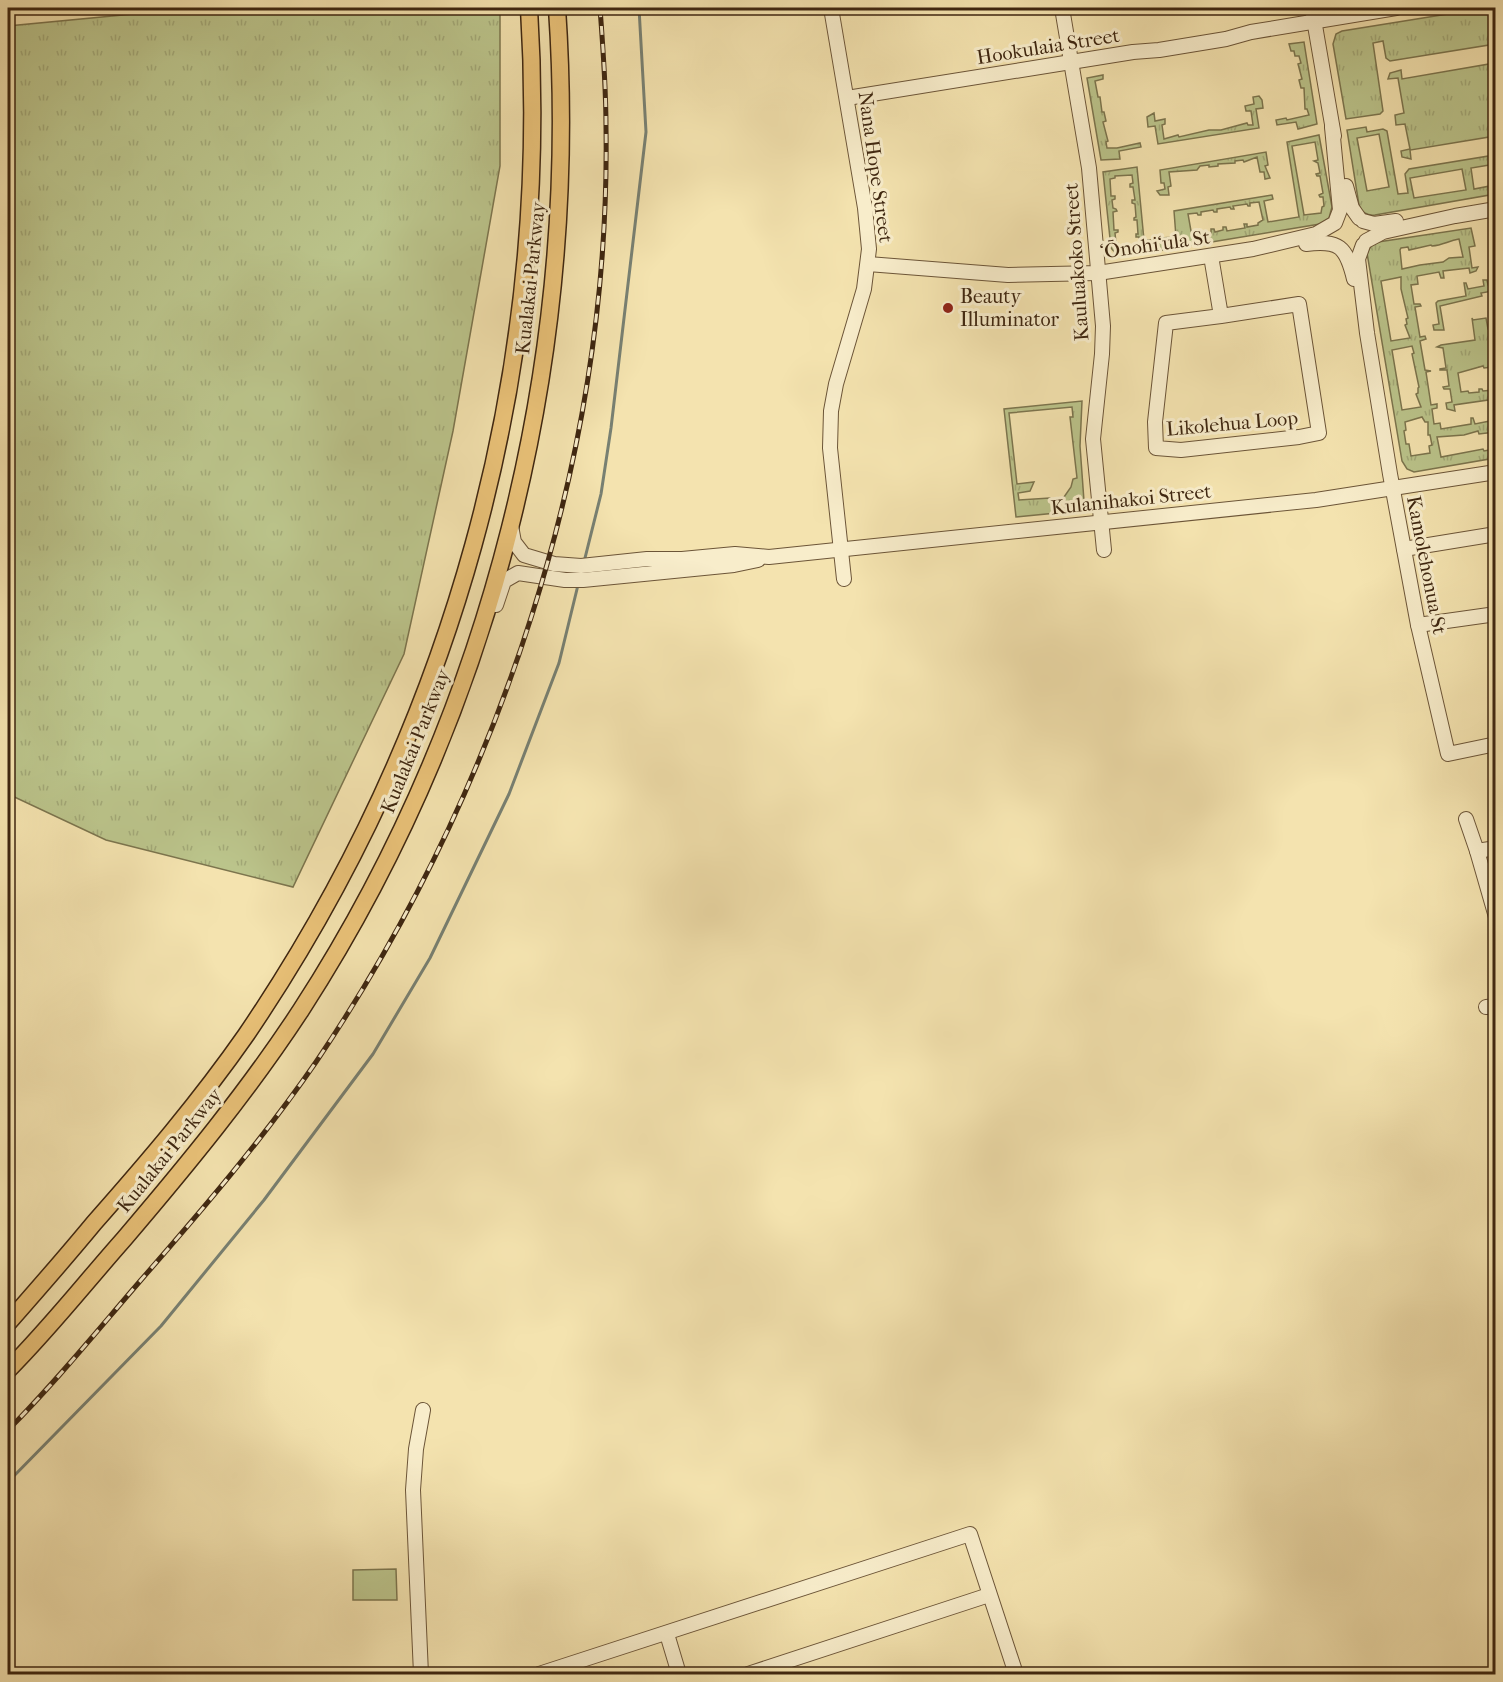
<svg xmlns="http://www.w3.org/2000/svg" width="1503" height="1682" font-family="'IM FELL French Canon',serif">
<style>
.grass{fill:url(#grass-tufts);stroke:#7c754e;stroke-width:1.5;fill-rule:evenodd}
.park{fill:#bbc48b;stroke:#7c754e;stroke-width:1.5}
.lines{fill:none;stroke-linecap:round;stroke-linejoin:round}
.stream{stroke:#788072;stroke-width:3}
.minor-casing{stroke:#6c5538;stroke-width:16}
.major-casing{stroke:#3e2610;stroke-width:19}
.minor{stroke:#f8edcb;stroke-width:14}
.major{stroke:#eac278;stroke-width:16}
.rail-casing{stroke:#3e2610;stroke-width:5}
.rail{stroke:#f8edcb;stroke-width:3;stroke-dasharray:9;stroke-linecap:butt}
.poi-dot{fill:#8f2418;stroke:#f8edcb;stroke-width:2}
.labels{text-anchor:middle;stroke-width:6;stroke-linejoin:round;paint-order:stroke}
.street-label{font-size:20px;fill:#3e2610;stroke:#f8edcb}
.poi-label{font-size:20px;fill:#3e2610;stroke:#f8edcb;text-anchor:start}
</style>
<defs>
<pattern id="grass-tufts" width="24" height="20" patternUnits="userSpaceOnUse" patternTransform="scale(1.5)"><rect width="24" height="20" fill="#bbc48b"/><path d="M3 7l-1-3M5 7V3M7 7l1-3M15 17l-1-3M17 17v-4M19 17l1-3" fill="none" stroke="#a2a877"/></pattern>
</defs>
<rect width="100%" height="100%" fill="#f4e3af"/>
<filter id="stains"><feTurbulence type="fractalNoise" baseFrequency=".00333" numOctaves="4"/><feColorMatrix values="0 0 0 0 .2 0 0 0 0 .09 0 0 0 0 .02 0 0 0 .5 -.17"/></filter>
<radialGradient id="worn" r=".72"><stop offset=".6" stop-color="#630" stop-opacity="0"/><stop offset="1" stop-color="#630" stop-opacity=".3"/></radialGradient>
<g class="grass">
<polygon points="196,8 500,8 500,166 453,431 404,654 293,887 106,840 8,794 8,26"/>
<polygon points="1485,8 1495,8 1495,44 1390,61 1386,58 1383,41 1373,43 1383,111 1380,114 1346,119 1333,44 1336,34 1342,31"/>
<polygon points="1304,42 1317,124 1298,129 1296,122 1277,125 1276,120 1286,118 1287,120 1309,115 1307,109 1305,109 1304,88 1301,88 1299,80 1302,79 1298,64 1301,63 1299,56 1295,56 1294,51 1291,51 1289,44"/>
<polygon points="1495,63 1495,136 1410,150 1411,159 1402,157 1401,151 1410,149 1405,124 1396,125 1395,115 1404,113 1398,78 1388,79 1390,73 1401,70 1402,79"/>
<polygon points="1103,75 1103,79 1095,81 1098,97 1100,97 1102,112 1104,112 1106,121 1103,122 1108,141 1106,142 1107,148 1117,148 1140,143 1141,147 1119,151 1120,159 1101,160 1087,78"/>
<polygon points="1259,96 1262,100 1263,108 1256,109 1259,128 1158,144 1155,126 1148,127 1147,117 1154,113 1155,121 1165,119 1165,124 1162,125 1164,139 1178,135 1179,137 1209,130 1221,130 1247,123 1248,125 1253,125 1251,111 1246,111 1245,106 1254,104 1253,97"/>
<path d="M1366 127 1367 132 1383 129 1387 131 1398 194 1408 193 1405 174 1409 169 1495 155V164L1471 168 1474 189 1495 185V194L1375 215C1367 216 1361 212 1359 205L1347 130ZM1379 134 1389 187 1367 191 1357 138ZM1462 169 1466 190 1414 198 1410 178Z"/>
<path d="M1319 135 1332 207 1329 218 1320 224 1127 256 1117 255 1111 248 1103 172 1137 167 1144 240H1161V238L1176 237 1174 211 1272 195 1273 199 1264 201 1268 222 1299 217 1287 142ZM1315 142 1318 160 1314 161 1318 163 1320 173 1316 174 1317 176H1320L1323 193 1319 195 1320 197H1323L1324 206 1322 207 1321 213 1304 215 1292 146ZM1132 175 1133 183 1130 184V187H1133L1135 200H1132V203L1135 204 1136 217 1134 218V220H1137L1138 234H1136V237H1139L1140 245 1121 249 1118 243H1116L1115 233 1118 232V230H1114L1113 212 1117 211 1116 209 1113 208 1112 200 1115 199V196H1111L1110 179 1115 178V176ZM1259 202 1263 220 1258 223V225L1247 227V224H1244L1245 228 1227 231 1226 227H1223V230L1215 232 1214 229H1211V233L1194 236 1193 231H1191L1188 214 1197 213 1198 215H1201V212L1213 210 1214 212H1217V209L1230 207 1231 209H1234L1233 206 1247 204 1248 206H1250V203Z"/>
<polygon points="1266,152 1268,165 1265,166 1270,178 1265,179 1264,172 1260,172 1257,157 1244,162 1243,160 1235,161 1235,163 1218,164 1218,166 1209,167 1209,165 1200,166 1197,170 1169,172 1171,186 1168,187 1169,195 1160,195 1157,191 1165,189 1164,183 1161,183 1160,170"/>
<path d="M1471 228 1475 246 1469 247 1472 268 1478 267 1476 271 1470 273 1469 268 1443 271 1444 278H1441L1439 272 1417 276 1418 284 1411 285 1414 304H1420L1421 306 1415 307 1420 337 1425 336 1426 339 1420 341 1425 370 1431 371 1426 372 1431 405 1437 404V408L1432 409 1434 424 1440 423 1441 429 1471 424V418H1473L1475 424 1495 420V432L1479 434 1478 431 1464 435 1437 437 1441 457 1483 449 1484 451 1495 449V458L1414 472 1407 469 1402 461 1367 253 1371 246 1378 242ZM1459 239 1463 257 1449 258 1443 262 1420 265 1402 269 1400 250 1401 248 1408 247 1409 250 1431 245 1432 246C1443 245 1448 241 1459 239ZM1401 277V289L1408 318 1406 319 1407 324 1405 325 1410 338 1391 341 1381 281ZM1412 346 1414 353 1412 354 1419 387 1418 388V393L1416 394 1421 407 1402 410 1392 350ZM1422 417 1425 422H1428V435H1430L1432 445 1429 446 1430 453 1411 456 1409 444H1406L1404 431 1406 430 1405 422Z"/>
<polygon points="1483,280 1487,280 1488,285 1495,284 1495,294 1493,294 1492,291 1481,293 1482,296 1440,306 1444,330 1434,330 1433,325 1439,324 1436,303 1438,301 1466,296 1464,283 1466,283 1468,289 1484,286"/>
<polygon points="1472,318 1473,320 1486,318 1488,329 1495,328 1495,377 1493,367 1484,368 1483,366 1458,373 1461,392 1468,391 1469,393 1479,392 1479,389 1482,389 1483,391 1493,390 1493,387 1495,387 1495,399 1454,405 1455,411 1447,409 1446,403 1452,402 1450,389 1444,389 1443,387 1449,386 1447,370 1440,370 1440,369 1446,368 1443,348 1437,347 1441,345 1475,340"/>
<polygon points="1082,401 1080,446 1084,501 1080,509 1065,513 1064,497 1071,487 1073,479 1077,478 1070,417 1073,417 1072,407 1009,413 1017,484 1034,482 1030,491 1018,493 1019,500 1050,498 1055,503 1056,513 1016,517 1004,409"/>
</g>
<polygon class="park" points="396,1569 397,1600 353,1600 353,1570"/>
<g class="lines">
<g class="stream">
<polyline points="584,562 601,494 611,428 646,132 639,8"/>
<polyline points="8,1482 161,1326 264,1200 373,1054 430,958 509,794 559,663 578,585"/>
</g>
<g class="minor-casing">
<g id="minor">
<polyline points="831,8 865,208 869,249 864,289 836,384 831,411 830,448 844,579"/>
<polyline points="1062,8 1089,168 1103,326 1102,354 1093,439 1104,550"/>
<polyline points="1312,8 1334,136"/>
<polyline points="847,98 1133,52 1159,50 1226,39 1251,32 1396,8"/>
<polyline points="1346,186 1352,208 1359,218"/>
<polyline points="1363,221 1374,224 1396,221"/>
<polyline points="1366,241 1383,232 1455,216 1496,209"/>
<path d="M1306 244C1339 240 1346 246 1354 279"/>
<polyline points="1363,245 1358,259 1367,333 1390,474 1418,625 1448,754 1496,744"/>
<polyline points="1211,256 1221,316 1166,323 1155,422 1156,448 1181,450 1299,437 1319,433 1299,304 1221,316"/>
<polyline points="868,264 1008,275 1098,273 1253,249 1316,234 1335,223 1340,210 1332,127"/>
<polyline points="511,526 514,542 524,555 554,564 581,566 647,559 682,559 735,554 769,557 1316,500 1496,472"/>
<polyline points="1404,549 1496,534"/>
<polyline points="496,605 504,581 518,573 565,580 583,580 734,565 758,560"/>
<polyline points="1418,625 1496,614"/>
<polyline points="1466,819 1477,851 1496,848"/>
<polyline points="1477,851 1496,917"/>
<polyline points="1486,1007 1496,1006"/>
<polyline points="667,1634 679,1674"/>
<polyline points="421,1674 413,1490 416,1449 423,1410"/>
<polyline points="539,1674 970,1534 1016,1674"/>
<polyline points="748,1674 989,1595"/>
</g>
</g>
<g class="major-casing">
<g id="major">
<path d="M8 1323C37 1290 66 1257 94 1223 147 1163 200 1101 246 1035 452 732 552 374 529 8"/>
<path d="M8 1370C49 1329 85 1283 124 1239 187 1165 248 1091 301 1010 492 715 581 357 557 8"/>
</g>
</g>
<use href="#minor" class="minor"/>
<use href="#major" class="major"/>
<g class="rail-casing">
<path id="rail" d="M8 1430C55 1383 97 1331 141 1280 202 1210 263 1139 316 1062 499 791 611 456 606 127 606 87 603 47 600 8"/>
</g>
<use href="#rail" class="rail"/>
</g>
<circle class="poi-dot" cx="948" cy="308" r="6"/>
<g class="labels">
<g class="street-label">
<text transform="translate(1048 46) rotate(-9)" y="7">Hookulaia Street</text>
<text transform="translate(876 167) rotate(82)" y="7">Nana Hope Street</text>
<text transform="translate(1155 244) rotate(-8)" y="7">‘Ōnohi‘ula St</text>
<text transform="translate(1076 262) rotate(-94)" y="7">Kauluakoko Street</text>
<text transform="translate(530 278) rotate(-84)" y="7">Kualakai Parkway</text>
<text transform="translate(1232 423) rotate(-5)" y="7">Likolehua Loop</text>
<text transform="translate(1131 499) rotate(-6)" y="7">Kulanihakoi Street</text>
<text transform="translate(1427 565) rotate(79)" y="7">Kamolehonua St</text>
<text transform="translate(415 741) rotate(-68)" y="7">Kualakai Parkway</text>
<text transform="translate(169 1150) rotate(-51)" y="7">Kualakai Parkway</text>
</g>
<g class="poi-label">
<text x="960" y="303">Beauty<tspan x="960" dy="23">Illuminator</tspan></text>
</g>
</g>
<rect width="1503" height="1682" fill="none" stroke="#f4e3af" stroke-width="30"/>
<rect x="9" y="9" width="1485" height="1664" fill="none" stroke="#3e2610" stroke-width="3"/>
<rect x="15" y="15" width="1473" height="1652" fill="none" stroke="#3e2610" stroke-width="1.5"/>
<rect width="100%" height="100%" filter="url(#stains)"/>
<rect width="100%" height="100%" fill="url(#worn)"/>
</svg>
